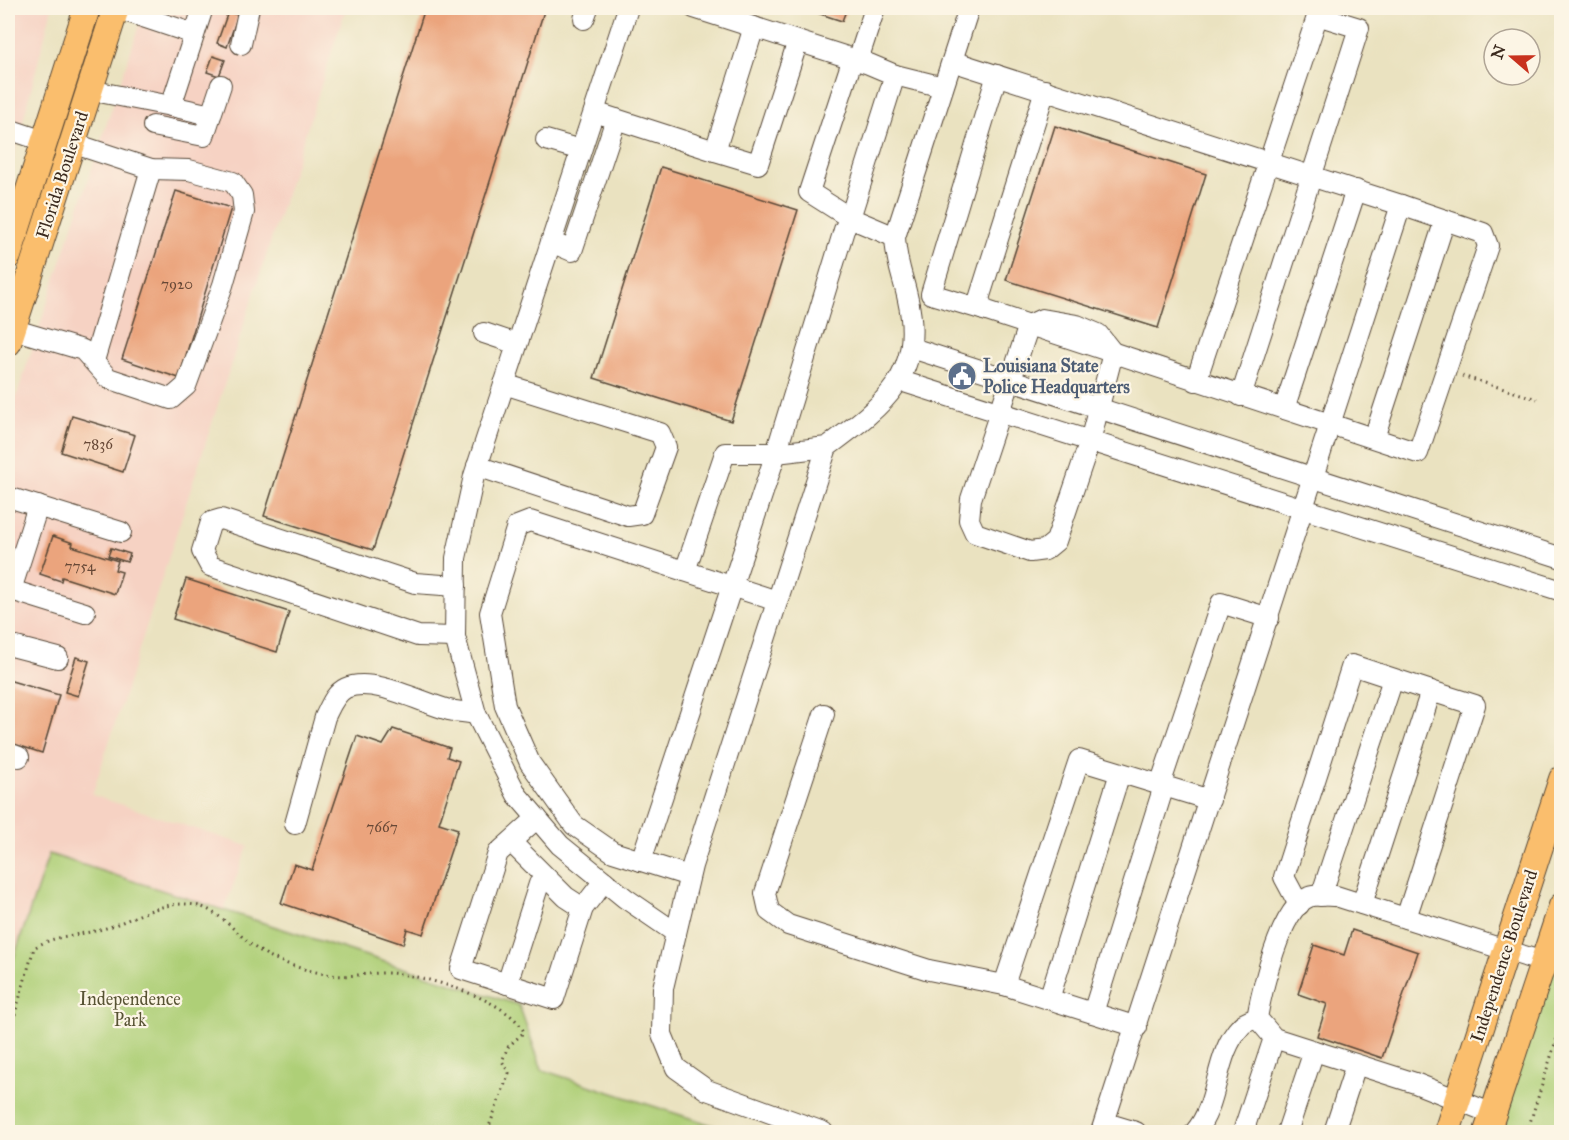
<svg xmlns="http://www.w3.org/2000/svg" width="1569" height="1140" font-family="'IM FELL Great Primer',serif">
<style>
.built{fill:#f6d2c3}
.green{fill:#aecf77;stroke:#747c4a;stroke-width:1.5}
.building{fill:#eba47d}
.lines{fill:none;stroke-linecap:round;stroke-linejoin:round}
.minor-casing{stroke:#554636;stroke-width:22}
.major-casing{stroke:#554636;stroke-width:28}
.path{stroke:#554636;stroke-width:3;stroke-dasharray:1.5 4.5;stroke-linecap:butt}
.minor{stroke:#fff;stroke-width:20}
.major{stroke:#fabe6d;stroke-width:26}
.labels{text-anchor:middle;stroke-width:4.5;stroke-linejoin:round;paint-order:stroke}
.number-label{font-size:15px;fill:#674836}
.street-label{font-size:18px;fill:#3b2a1e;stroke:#fcf5e5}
.service-label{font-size:18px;font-weight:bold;fill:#4e5e75;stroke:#fcf5e5;text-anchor:start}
.park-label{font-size:18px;fill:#585334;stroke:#fcf5e5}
</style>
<rect width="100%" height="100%" fill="#fcf5e5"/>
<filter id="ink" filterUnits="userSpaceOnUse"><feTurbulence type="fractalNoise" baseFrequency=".0167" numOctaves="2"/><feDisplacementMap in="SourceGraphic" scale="12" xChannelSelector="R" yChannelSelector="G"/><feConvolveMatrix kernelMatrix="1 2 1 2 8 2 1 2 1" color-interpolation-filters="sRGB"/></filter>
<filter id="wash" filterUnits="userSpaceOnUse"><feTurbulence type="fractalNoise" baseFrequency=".008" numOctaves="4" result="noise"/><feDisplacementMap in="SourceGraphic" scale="24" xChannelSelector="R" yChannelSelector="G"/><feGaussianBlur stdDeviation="1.35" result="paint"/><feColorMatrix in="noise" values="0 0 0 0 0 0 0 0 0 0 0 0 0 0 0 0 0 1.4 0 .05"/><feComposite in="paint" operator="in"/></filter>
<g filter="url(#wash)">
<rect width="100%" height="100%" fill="#eae2c0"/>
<g class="built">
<polygon points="8,8 52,8 8,179"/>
<polygon points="145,8 346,8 92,795 248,846 224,910 49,854 8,975 8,422"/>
</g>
<g class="green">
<polygon points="49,854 519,1005 542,1070 733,1132 8,1132 8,975"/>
<polygon points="1561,925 1561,1132 1495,1132"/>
</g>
<g id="blocks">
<g class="building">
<polygon points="425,8 545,8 373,550 264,516"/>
<polygon points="802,8 847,8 842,21"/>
<polygon points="228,12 238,15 227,47 217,43"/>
<polygon points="213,56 225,60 219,76 207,72"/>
<polygon points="1055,126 1206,174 1158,328 1006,280"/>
<polygon points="661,167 798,210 731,421 594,378"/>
<polygon points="176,191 231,208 179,378 122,359"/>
<polygon points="72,416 135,435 123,472 61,452"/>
<polygon points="53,536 73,543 72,546 118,561 115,570 122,572 115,594 62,577 61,581 40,574"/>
<polygon points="111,548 130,554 127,562 108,556"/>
<polygon points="186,579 289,612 277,652 173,619"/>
<polygon points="76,657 89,661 78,696 65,692"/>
<polygon points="8,680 59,695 42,753 8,742"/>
<polygon points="393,729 450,748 447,757 459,761 439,823 458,829 423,934 407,929 403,944 281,903 294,864 312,870 357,736 383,745"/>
<polygon points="1352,930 1418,952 1382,1058 1317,1036 1327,1004 1298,994 1314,945 1344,955"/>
</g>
</g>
</g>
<g filter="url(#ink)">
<use href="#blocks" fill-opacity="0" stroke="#554636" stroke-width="1.5"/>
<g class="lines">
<g class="minor-casing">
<g id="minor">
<polyline points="116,8 194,34"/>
<polyline points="628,8 474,476 456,558 455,637 476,714 517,795 560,845 625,898 676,933"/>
<polyline points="694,8 869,64 895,75 850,218 809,192 853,58"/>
<polyline points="584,19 588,8"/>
<polyline points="241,44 249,8"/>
<polyline points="858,60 875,8"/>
<polyline points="952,61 1401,205 1101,1132"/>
<polyline points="895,75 943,87"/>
<polyline points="89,90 171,106 203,8"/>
<polyline points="1045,90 979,299 984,310 1418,453 1488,246 1483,233 1401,205"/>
<polyline points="171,106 211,115"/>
<polyline points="594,112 715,151 754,27"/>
<polyline points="153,126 204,136 221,85"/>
<polyline points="8,129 44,141"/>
<polyline points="546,140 581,150"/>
<polyline points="715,151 758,164 798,41"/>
<polyline points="551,242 572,251 616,119"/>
<polyline points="984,310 931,294 997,75"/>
<polygon points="1042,319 1077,325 1098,334 1113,353 1090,441 1056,541 1045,550 1030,552 975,533 969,520 971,499 1029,325"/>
<polyline points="12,329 83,350 108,378 171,399 186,386 223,285 244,212 242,195 233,182 189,170 151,169 72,143"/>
<polyline points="484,333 517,344"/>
<polyline points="912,348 1562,558"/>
<polyline points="94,361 151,169"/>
<polyline points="901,381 1562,591"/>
<polyline points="1196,381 1320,8"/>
<polyline points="1241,396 1359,28 1317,15"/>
<polyline points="1284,409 1356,190"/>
<polyline points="1374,438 1445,220"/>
<polyline points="827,447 776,453 844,230 850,218 895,237"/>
<polyline points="477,466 628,516 642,514 666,447 660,433 504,384"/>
<polyline points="8,497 121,532"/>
<polyline points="8,589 85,613"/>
<polyline points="11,590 38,506"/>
<polyline points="455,637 418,636 210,566 202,551 211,522 221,519 415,583 456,586"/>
<polyline points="8,645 58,658"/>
<polyline points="824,714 765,893 769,911 788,925 929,970 1004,985"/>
<polyline points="8,753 19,757"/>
<polyline points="1160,785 1221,603 1269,618"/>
<polyline points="537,818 498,853 461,969 554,999 583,908 604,881"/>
<path d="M295 824 325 717C330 707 335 693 346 688 373 676 422 703 449 710 457 712 467 712 476 714"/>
<polyline points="511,842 566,897 583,908"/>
<polyline points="641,861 776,453 725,453 685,571"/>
<polyline points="689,876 613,852 574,825 530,763 505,706 490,613 517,526 530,521 777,601"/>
<polyline points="1321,896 1393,679"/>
<polyline points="1362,904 1431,691 1475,705 1406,918"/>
<polyline points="1299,905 1284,877 1352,665 1431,691"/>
<polyline points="507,984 539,884 546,878"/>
<polyline points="1049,999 1120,773"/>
<polyline points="1093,1013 1164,786"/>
<polyline points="1137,1027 1004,985 1079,760 1210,800"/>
<path d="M1493 1114 1415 1083 1274 1038 1257 1018C1262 990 1280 908 1309 897 1316 894 1328 896 1336 896L1543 962"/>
<polyline points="1106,1123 1136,1132"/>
<path d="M823 1132 707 1090 676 1068 662 1034 663 988 692 866 827 447C882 406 925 376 908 300 903 276 896 263 895 237L969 8"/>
<path d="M1195 1132C1220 1103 1214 1054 1241 1026 1244 1022 1252 1020 1257 1018"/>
<polyline points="1243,1132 1274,1038"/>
<polyline points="1287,1132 1314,1051"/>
<polyline points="1334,1132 1356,1065"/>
</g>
</g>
<g class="major-casing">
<g id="major">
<polyline points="8,256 87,8"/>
<polyline points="8,343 116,8"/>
<polyline points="1447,1132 1562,779"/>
<polyline points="1487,1132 1562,906"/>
</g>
</g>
<g class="path">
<polyline points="1462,376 1537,399"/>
<path d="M8 1038 34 948C54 935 76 936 99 930 131 922 160 899 195 905 219 910 236 933 254 947 277 963 304 970 331 975 350 978 371 972 390 973 424 975 510 1000 524 1032L508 1047 502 1061 509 1073 487 1132"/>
<polyline points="1527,1132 1562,1022"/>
</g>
<use href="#minor" class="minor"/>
<use href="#major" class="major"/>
</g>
</g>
<defs>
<g id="civic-disc" transform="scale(1.5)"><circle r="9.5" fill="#5c6f8a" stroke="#fcf5e5"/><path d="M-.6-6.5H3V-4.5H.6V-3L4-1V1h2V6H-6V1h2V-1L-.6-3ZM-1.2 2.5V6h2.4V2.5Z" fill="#fff"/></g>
</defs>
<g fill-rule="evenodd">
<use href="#civic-disc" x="962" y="376"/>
</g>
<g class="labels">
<g class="number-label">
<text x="177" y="289">7920</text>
<text x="98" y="449">7836</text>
<text x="80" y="571">7754</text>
<text x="382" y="832">7667</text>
</g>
<g class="street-label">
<text transform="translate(62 175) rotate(-72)" y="6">Florida Boulevard</text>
<text transform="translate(1504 956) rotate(-72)" y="6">Independence Boulevard</text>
</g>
<g class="service-label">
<text x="983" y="372">Louisiana State<tspan x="983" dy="21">Police Headquarters</tspan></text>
</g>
<g class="park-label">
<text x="130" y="1005">Independence<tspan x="130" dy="21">Park</tspan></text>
</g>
</g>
<rect width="1569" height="1140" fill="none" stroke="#fcf5e5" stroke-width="30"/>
<g transform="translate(1512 57) rotate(290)"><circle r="28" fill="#fcf5e5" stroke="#afa495" stroke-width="1.5"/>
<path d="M0-4.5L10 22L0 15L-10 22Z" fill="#c8321e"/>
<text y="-9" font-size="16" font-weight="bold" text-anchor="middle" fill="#3b2a1e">N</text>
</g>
</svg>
